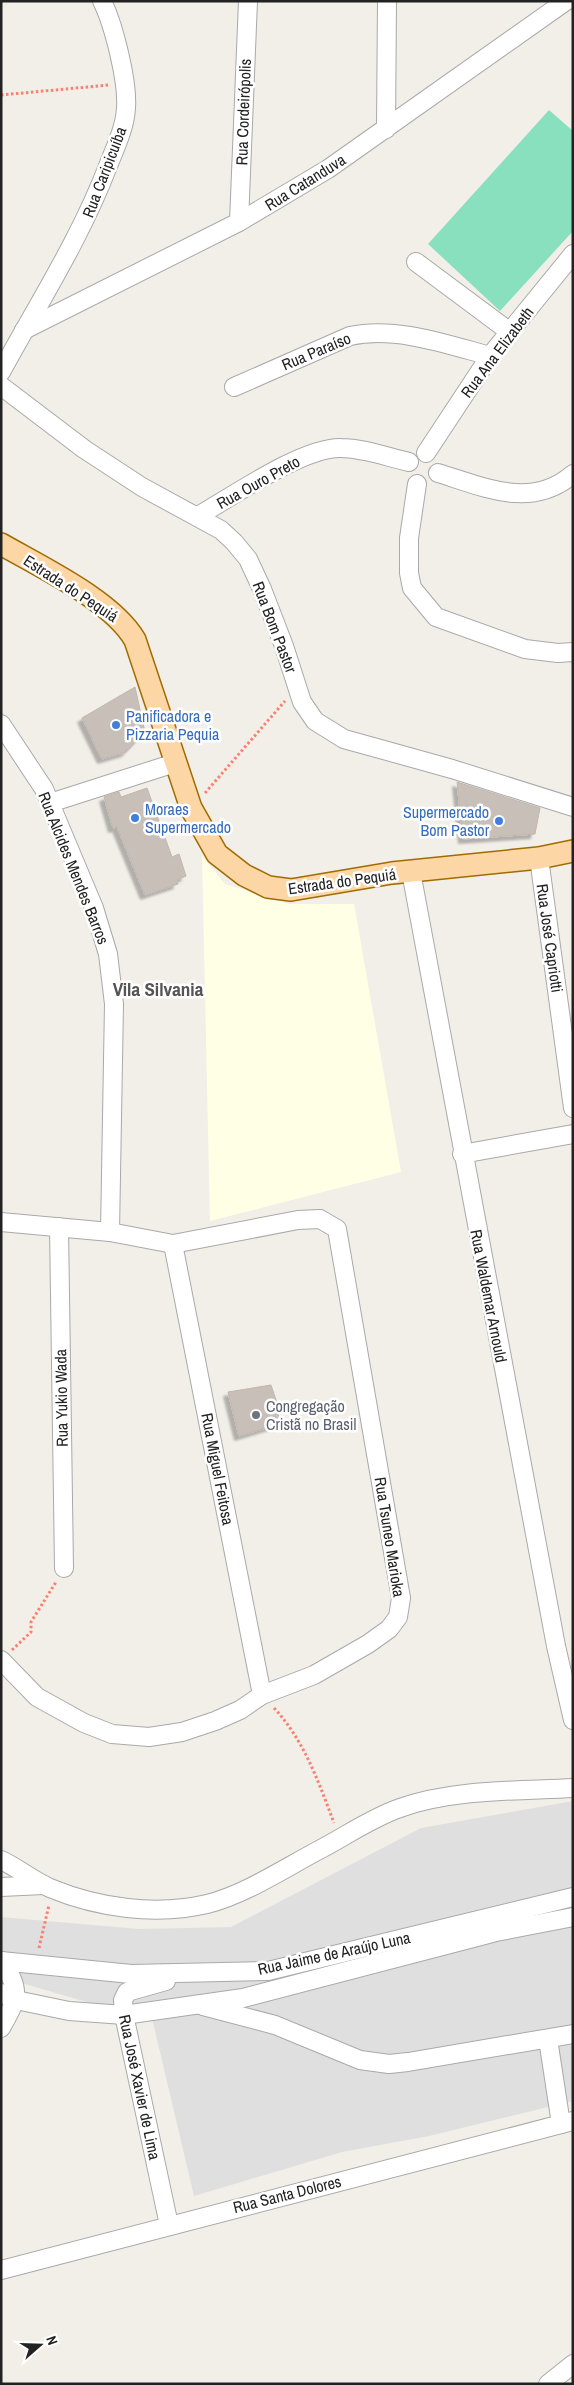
<svg xmlns="http://www.w3.org/2000/svg" width="574" height="2385" font-family="'Archivo Narrow',sans-serif">
<style>
.residential{fill:#e0dfdf}
.education{fill:#ffffe5}
.pitch{fill:#88e0be}
.building{fill:#c7bfb8;stroke:#c4b6ab;filter:url(#shadow)}
.lines{fill:none;stroke-linecap:round;stroke-linejoin:round}
.minor-casing{stroke:#a9a9a9;stroke-width:20}
.major-casing{stroke:#a06b00;stroke-width:24}
.path{stroke:#fa8072;stroke-width:3;stroke-dasharray:2.5 2.5;stroke-linecap:butt}
.minor{stroke:#fff;stroke-width:18}
.major{stroke:#fcd6a4;stroke-width:21}
.shop-dot{fill:#3f7fe0;stroke:#fff;stroke-width:2}
.worship-dot{fill:#6b7280;stroke:#fff;stroke-width:2}
.labels{text-anchor:middle;stroke-width:5;stroke-linejoin:round;paint-order:stroke}
.street-label{font-size:16px;fill:#222;stroke:#fff}
.shop-label{font-size:16px;fill:#366cbe;stroke:#fff;text-anchor:start}
.worship-label{font-size:16px;fill:#5b616d;stroke:#fff;text-anchor:start}
.quarter-label{font-size:19px;font-weight:bold;fill:#555;stroke:#fff}
</style>
<defs>
<filter id="shadow"><feDropShadow dx="-4.5" dy="4.5" stdDeviation="1" flood-color="#0004"/></filter>
</defs>
<rect width="100%" height="100%" fill="#f2efe9"/>
<polygon class="residential" points="573,1801 573,2101 429,2136 342,2152 194,2196 151,2014 107,2008 1,1977 1,1917 139,1929 231,1927 421,1828"/>
<polygon class="education" points="202,856 225,884 289,904 354,904 401,1172 210,1221"/>
<polygon class="pitch" points="549,110 573,131 573,231 500,311 428,244"/>
<g class="building">
<polygon points="135,687 145,732 126,752 102,759 82,718"/>
<polygon points="457,782 540,808 535,834 463,839"/>
<polygon points="147,788 172,857 179,854 186,876 177,880 178,884 145,895 117,827 113,828 104,797 119,792 121,797"/>
<polygon points="271,1385 278,1406 279,1424 239,1436 228,1392"/>
</g>
<g class="lines">
<g class="minor-casing">
<g id="minor">
<polyline points="386,129 387,1"/>
<polyline points="239,222 248,1"/>
<polyline points="416,262 510,332"/>
<polyline points="24,330 239,222 328,169 566,1"/>
<path d="M1 372C38 304 80 239 108 166 115 148 125 128 126 108 128 82 114 25 102 1"/>
<polyline points="1,386 84,449 142,487 221,530 234,542 248,559 262,589 284,646 302,702 315,721 344,739 452,769 573,807"/>
<path d="M234 387 350 336C395 326 446 344 490 356"/>
<polyline points="426,453 490,356 573,254"/>
<path d="M438 473C484 487 531 510 573 474"/>
<polyline points="417,484 409,538 409,573 412,588 436,617 525,649 558,653 573,652"/>
<path d="M198 516C233 496 303 447 341 448 363 448 387 457 409 462"/>
<polyline points="1,724 44,789 94,908 108,954 114,1004 110,1232"/>
<polyline points="50,803 175,763"/>
<polyline points="539,858 573,1108"/>
<polyline points="411,872 556,1646 573,1720"/>
<polyline points="462,1154 573,1134"/>
<polyline points="1,1222 110,1232 173,1244 298,1220 320,1219 337,1229 401,1598 398,1617 389,1629 368,1644 314,1675 262,1695 240,1710 215,1721 182,1732 149,1737 112,1734 84,1723 37,1697 1,1660"/>
<polyline points="59,1227 64,1568"/>
<polyline points="173,1244 262,1695"/>
<path d="M1 1860C18 1868 34 1881 50 1888 98 1908 156 1916 207 1904 244 1895 285 1868 319 1850 346 1836 371 1818 400 1808 452 1789 518 1791 573 1788"/>
<polyline points="1,1887 44,1885"/>
<polyline points="1,1961 131,1974 268,1971 573,1897"/>
<polyline points="166,1981 127,1992 123,2000 124,2015 169,2225"/>
<polyline points="1,1993 16,2000 69,2011 124,2015 243,1998 496,1932 573,1917"/>
<polyline points="203,2006 275,2025 360,2060 389,2064 408,2062 573,2034"/>
<path d="M1 2028C17 1999 22 1992 2 1961"/>
<polyline points="548,2039 561,2124"/>
<polyline points="1,2270 573,2121"/>
<polyline points="548,2384 573,2364"/>
</g>
</g>
<g class="major-casing">
<path id="major" d="M1 544C41 567 113 601 135 640L191 808 217 854 244 875 268 887 291 890 392 873 539 858 573 851"/>
</g>
<g class="path">
<polyline points="1,95 109,85"/>
<polyline points="205,793 285,701"/>
<polyline points="12,1650 31,1632 31,1622 56,1582"/>
<path d="M274 1708C304 1740 319 1783 334 1823"/>
<polyline points="39,1948 49,1905"/>
</g>
<use href="#minor" class="minor"/>
<use href="#major" class="major"/>
</g>
<g class="shop-dot">
<circle cx="116" cy="725" r="5"/>
<circle cx="135" cy="818" r="5"/>
<circle cx="499" cy="821" r="5"/>
</g>
<circle class="worship-dot" cx="256" cy="1415" r="5"/>
<g class="labels">
<g class="street-label">
<text transform="translate(243 112) rotate(-88)" y="6">Rua Cordeirópolis</text>
<text transform="translate(104 172) rotate(-69)" y="6">Rua Caripicuíba</text>
<text transform="translate(305 182) rotate(-32)" y="6">Rua Catanduva</text>
<text transform="translate(316 351) rotate(-23)" y="6">Rua Paraíso</text>
<text transform="translate(497 352) rotate(-53)" y="6">Rua Ana Elizabeth</text>
<text transform="translate(258 482) rotate(-29)" y="6">Rua Ouro Preto</text>
<text transform="translate(71 588) rotate(33)" y="6">Estrada do Pequiá</text>
<text transform="translate(275 627) rotate(69)" y="6">Rua Bom Pastor</text>
<text transform="translate(74 868) rotate(68)" y="6">Rua Alcides Mendes Barros</text>
<text transform="translate(342 881) rotate(-8)" y="6">Estrada do Pequiá</text>
<text transform="translate(550 938) rotate(82)" y="6">Rua José Capriotti</text>
<text transform="translate(489 1296) rotate(79)" y="6">Rua Waldemar Arnould</text>
<text transform="translate(61 1398) rotate(-91)" y="6">Rua Yukio Wada</text>
<text transform="translate(218 1469) rotate(79)" y="6">Rua Miguel Feitosa</text>
<text transform="translate(390 1537) rotate(81)" y="6">Rua Tsuneo Marioka</text>
<text transform="translate(334 1953) rotate(-12)" y="6">Rua Jaime de Araújo Luna</text>
<text transform="translate(140 2087) rotate(78)" y="6">Rua José Xavier de Lima</text>
<text transform="translate(287 2194) rotate(-14)" y="6">Rua Santa Dolores</text>
</g>
<g class="shop-label">
<text x="126" y="722">Panificadora e<tspan x="126" dy="18">Pizzaria Pequia</tspan></text>
<text x="145" y="815">Moraes<tspan x="145" dy="18">Supermercado</tspan></text>
<text x="489" y="818" text-anchor="end">Supermercado<tspan x="489" dy="18">Bom Pastor</tspan></text>
</g>
<g class="worship-label">
<text x="266" y="1412">Congregação<tspan x="266" dy="18">Cristã no Brasil</tspan></text>
</g>
<g class="quarter-label">
<text x="158" y="996">Vila Silvania</text>
</g>
</g>
<rect width="574" height="2385" fill="none" stroke="#222222" stroke-width="5"/>
<g transform="translate(40 2345) rotate(70)" stroke="#ffffff" stroke-width="4" paint-order="stroke">
<path d="M0-4L9 19L0 12L-9 19Z" fill="#222222"/>
<text y="-8" font-size="14" font-weight="bold" text-anchor="middle" fill="#222222">N</text>
</g>
</svg>
